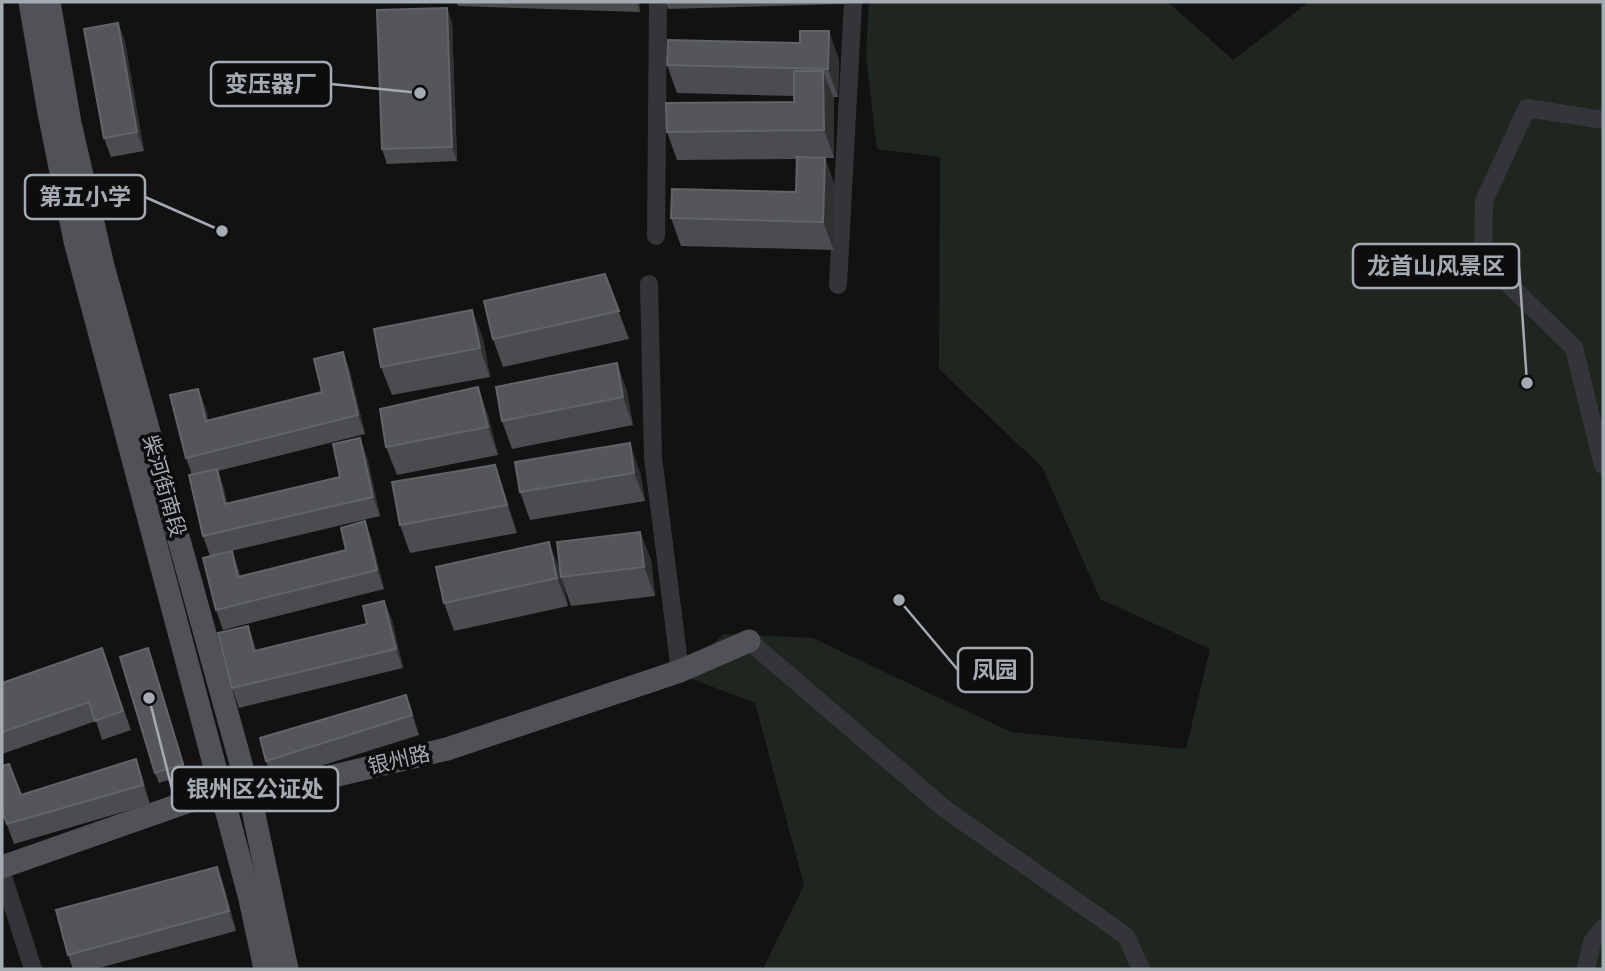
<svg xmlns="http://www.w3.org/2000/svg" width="1605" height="971" font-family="Barlow,'Noto Sans SC',sans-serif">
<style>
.green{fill:#1f261f}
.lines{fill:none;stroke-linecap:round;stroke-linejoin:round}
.minor{stroke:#343538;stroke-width:18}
.major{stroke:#505257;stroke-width:23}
.wall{fill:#4b4c4f}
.shaded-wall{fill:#303133}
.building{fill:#54565a;stroke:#616468;stroke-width:2}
.labels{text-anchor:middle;stroke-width:7;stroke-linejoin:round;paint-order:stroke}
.street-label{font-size:21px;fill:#a5abb2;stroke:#0d0d0e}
.leader{fill:none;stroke:#a5abb2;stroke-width:2.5}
.callout-dot{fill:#a5abb2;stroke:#0d0d0e;stroke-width:2.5}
.callout{fill:#0d0d0e;stroke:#a5abb2;stroke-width:2.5}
.callout-label{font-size:23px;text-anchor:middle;font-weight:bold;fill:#a5abb2}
</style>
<rect width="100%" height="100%" fill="#121213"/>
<polygon class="green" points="869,2 1168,2 1233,60 1309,2 1603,2 1603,969 763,969 804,885 755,703 679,674 724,634 813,638 1011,732 1186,749 1210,649 1100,599 1042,467 939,369 940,157 877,149 866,56"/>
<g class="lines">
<g class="minor">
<polyline points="1603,120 1527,108 1484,201 1483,259 1574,348 1603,465"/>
<polyline points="656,236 658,2"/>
<polyline points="649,284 653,457 680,671"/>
<polyline points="838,285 853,2"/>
<polyline points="749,641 945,809 1126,936 1141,969"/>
<polyline points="2,873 33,969"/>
<polyline points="1586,969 1592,942 1603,928"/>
</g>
<g class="major">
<polyline points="30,2 49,113 75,241 250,899 265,969"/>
<polyline points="49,2 70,123 103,266 250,796 287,969"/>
<polyline points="2,867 190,801 250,796 447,749 680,671 749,641"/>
</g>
</g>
<g class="wall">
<polygon points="456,2 640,2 640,12 458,6"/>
<polygon points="666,2 845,2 845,4 668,9"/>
<polygon points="452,22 457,161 387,164 382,149"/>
<polygon points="118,23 125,42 144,151 111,157 104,138"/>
<polygon points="839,59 838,97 833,97 834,158 825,158 835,186 834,250 681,246 671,218 796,192 797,159 677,160 667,132 794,102 794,96 677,93 667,65"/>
<polygon points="605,274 629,339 503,367 493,339"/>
<polygon points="483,338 490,377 392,395 381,367"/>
<polygon points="343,352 350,372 365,434 218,471 224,489 227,503 340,477 367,457 380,516 210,556 203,536 192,475 186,458 198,389 208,420 322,392"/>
<polygon points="617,363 627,392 633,425 512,449 502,421"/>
<polygon points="478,387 488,416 498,455 397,475 386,447"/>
<polygon points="495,465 517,533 410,553 400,525"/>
<polygon points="640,472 645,501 530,520 520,492"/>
<polygon points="365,521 372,541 384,589 223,630 216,610 232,551 240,576 346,550"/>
<polygon points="640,532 651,560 655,596 571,606 562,580 568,606 454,631 444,603 560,573"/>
<polygon points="384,601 392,620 403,668 239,708 232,688 248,626 256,651 367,624"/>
<polygon points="102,648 131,730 102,740 96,721 2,754 2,683"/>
<polygon points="148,648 187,774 159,783 155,773"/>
<polygon points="406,695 419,735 273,781 266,761"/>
<polygon points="136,759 150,804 14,844 2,811 21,795"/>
<polygon points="224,886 236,931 95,969 73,969 68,955"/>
</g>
<g class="shaded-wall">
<polygon points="637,2 640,2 640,12"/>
<polygon points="447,8 452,22 457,161 452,147"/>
<polygon points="118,23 125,42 144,151 137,132"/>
<polygon points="829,31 839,59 838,97 828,69"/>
<polygon points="823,71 834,99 834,158 824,130"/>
<polygon points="825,158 835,186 834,250 823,222"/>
<polygon points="472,310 483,338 490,377 480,348"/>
<polygon points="343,352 350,372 365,434 358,415"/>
<polygon points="617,363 627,392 633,425 623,397"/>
<polygon points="478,387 488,416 498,455 488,427"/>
<polygon points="198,389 206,408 213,440 206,421"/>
<polygon points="360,438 367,457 380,516 373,497"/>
<polygon points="630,443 640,472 645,501 634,473"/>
<polygon points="495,465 505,494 517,533 507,505"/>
<polygon points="217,469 224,489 232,523 225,504"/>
<polygon points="365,521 372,541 384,589 377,570"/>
<polygon points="640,532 651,560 655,596 644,567"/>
<polygon points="549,542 560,570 568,606 557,578"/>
<polygon points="232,551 239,570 245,596 238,577"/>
<polygon points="384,601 392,620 403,668 396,649"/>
<polygon points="248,626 255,646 261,671 254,651"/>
<polygon points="406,695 413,714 419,735 412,715"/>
<polygon points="136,759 143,778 150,804 143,785"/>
<polygon points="217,867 224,886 236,931 229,911"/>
</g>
<g class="building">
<polygon points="447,8 452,147 382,149 377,10"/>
<polygon points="118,23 137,132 104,138 84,29"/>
<polygon points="800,31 829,31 828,69 667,65 668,40 800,43"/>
<polygon points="794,71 823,71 824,130 667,132 666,103 794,102"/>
<polygon points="797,157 825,158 823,222 671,218 672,189 796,192"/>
<polygon points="605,274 619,311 493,339 484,301"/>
<polygon points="472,310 480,348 381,367 374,329"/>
<polygon points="343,352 358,415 186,458 170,395 198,389 206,421 322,392 314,359"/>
<polygon points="617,363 623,397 502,421 496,387"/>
<polygon points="478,387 488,427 386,447 380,409"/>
<polygon points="360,438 373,497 203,536 189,475 217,469 225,504 340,477 333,444"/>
<polygon points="630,443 634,473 520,492 515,462"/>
<polygon points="495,465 507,505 400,525 392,482"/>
<polygon points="365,521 377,570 216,610 203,558 232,551 238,577 346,550 341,528"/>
<polygon points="640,532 644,567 561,577 557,542"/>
<polygon points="549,542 557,578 444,603 436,567"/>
<polygon points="384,601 396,649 232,688 218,633 248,626 254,651 367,624 363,606"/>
<polygon points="102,648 123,711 95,721 89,702 2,732 2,683"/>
<polygon points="148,648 183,764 155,773 120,657"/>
<polygon points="406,695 412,715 266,761 260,738"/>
<polygon points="136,759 143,785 7,824 2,811 2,766 9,764 21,795"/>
<polygon points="217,867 229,911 68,955 56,910"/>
</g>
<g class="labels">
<g class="street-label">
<text transform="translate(164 486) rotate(74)" y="7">柴河街南段</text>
<text transform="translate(399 760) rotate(-13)" y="7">银州路</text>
</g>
</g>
<path class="leader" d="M420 93L331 84M222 231L145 197M1527 383L1519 266M899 600L958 670M149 698L172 789"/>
<g class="callout-dot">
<circle cx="420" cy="93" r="7"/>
<circle cx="222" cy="231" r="7"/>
<circle cx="1527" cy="383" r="7"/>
<circle cx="899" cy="600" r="7"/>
<circle cx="149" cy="698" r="7"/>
</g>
<g class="callout">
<rect x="211" y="62" width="120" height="44" rx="7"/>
<rect x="25" y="175" width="120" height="44" rx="7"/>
<rect x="1353" y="244" width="166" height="44" rx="7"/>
<rect x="958" y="648" width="74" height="44" rx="7"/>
<rect x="172" y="767" width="166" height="44" rx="7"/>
</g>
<g class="callout-label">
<text x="271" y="92">变压器厂</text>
<text x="85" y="205">第五小学</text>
<text x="1436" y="274">龙首山风景区</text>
<text x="995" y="678">凤园</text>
<text x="255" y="797">银州区公证处</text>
</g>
<rect width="1605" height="971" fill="none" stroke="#a5abb2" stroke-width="7"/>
</svg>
